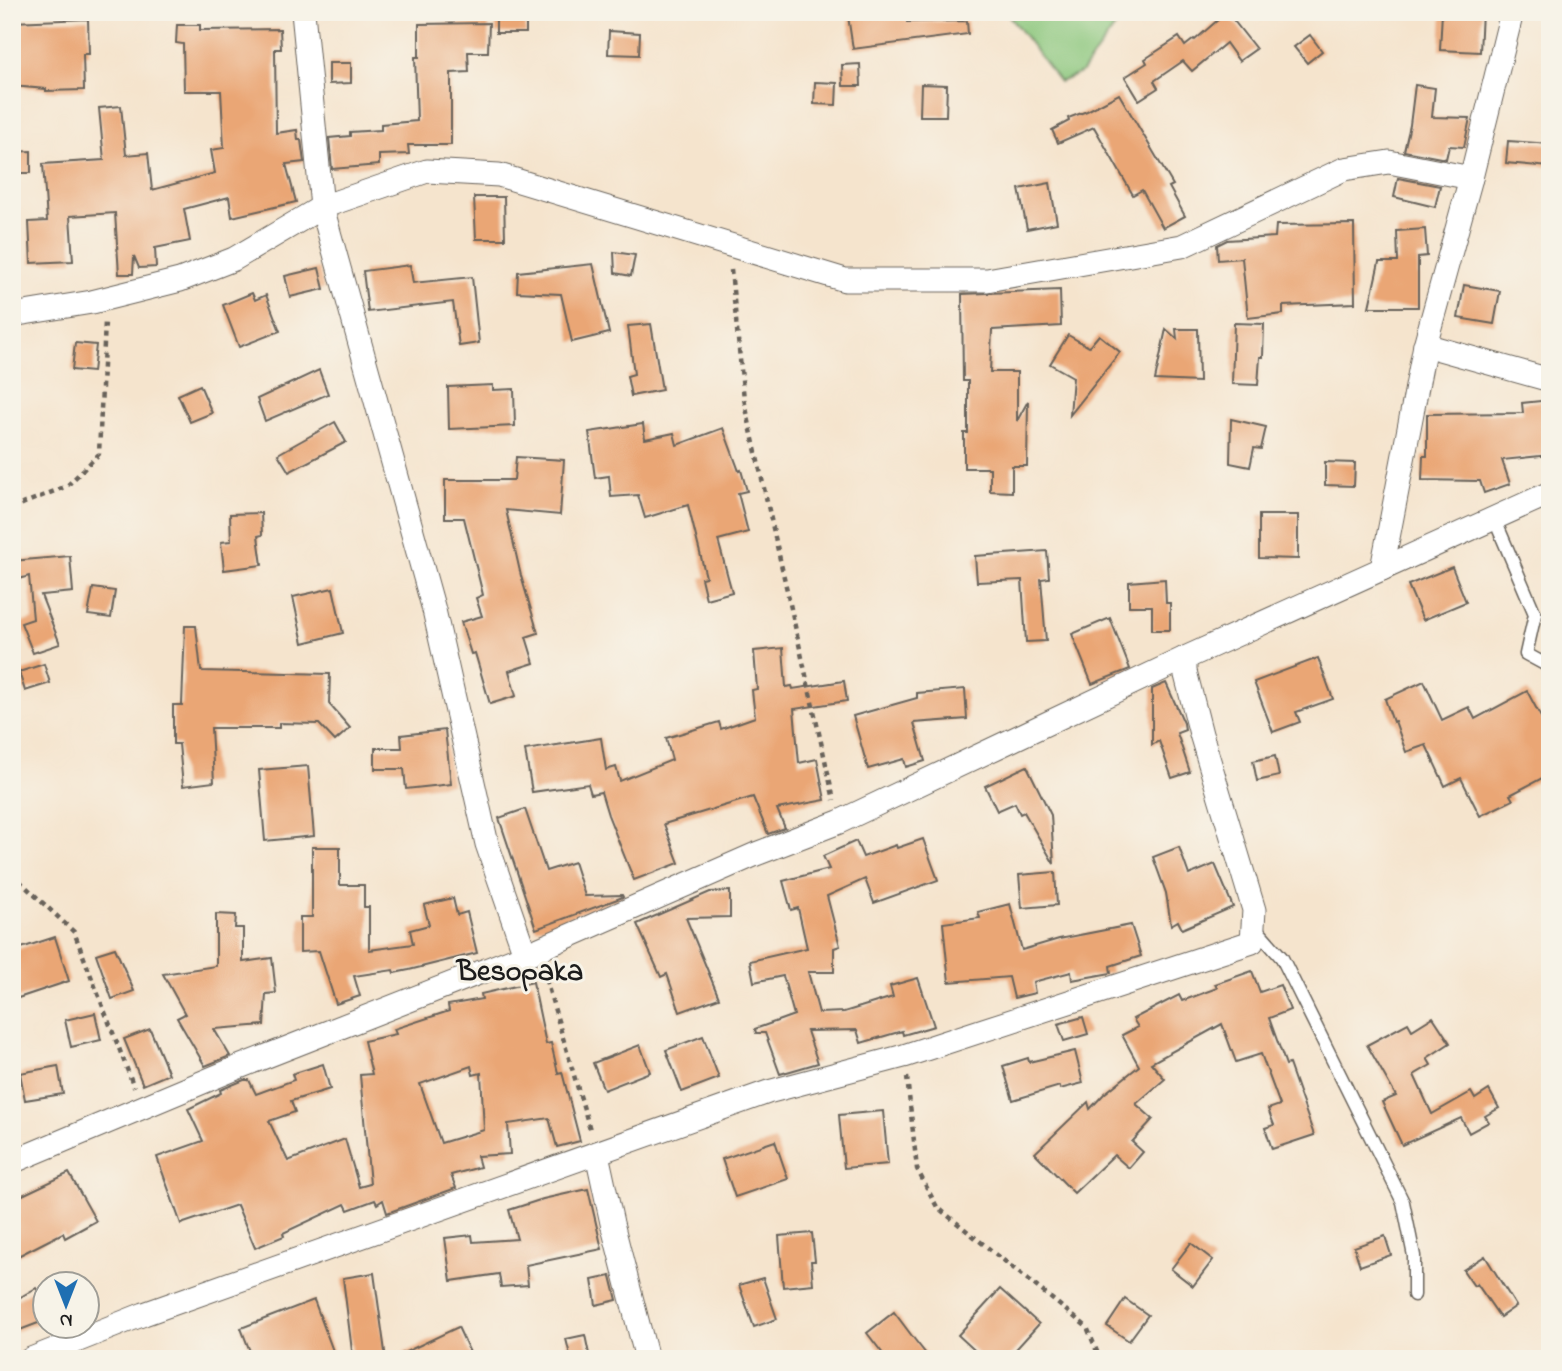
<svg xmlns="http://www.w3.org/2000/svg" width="1562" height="1371" font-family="'Indie Flower',sans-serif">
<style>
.green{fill:#8ac67b;stroke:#53714c;stroke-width:2}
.building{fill:#eaa674;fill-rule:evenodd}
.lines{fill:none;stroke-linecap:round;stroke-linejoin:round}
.lane-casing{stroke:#68625a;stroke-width:15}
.street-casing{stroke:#68625a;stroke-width:25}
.path{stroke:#68625a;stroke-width:4.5;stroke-dasharray:5 5;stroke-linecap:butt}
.lane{stroke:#fff;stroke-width:12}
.street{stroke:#fff;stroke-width:23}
.labels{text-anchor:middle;stroke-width:6;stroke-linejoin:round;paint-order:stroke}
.neighbourhood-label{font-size:30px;font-weight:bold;fill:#1c1c1c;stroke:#f7f3e8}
</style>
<rect width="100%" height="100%" fill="#f7f3e8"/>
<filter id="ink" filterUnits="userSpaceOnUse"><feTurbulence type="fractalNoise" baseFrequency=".0143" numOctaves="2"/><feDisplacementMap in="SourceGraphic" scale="14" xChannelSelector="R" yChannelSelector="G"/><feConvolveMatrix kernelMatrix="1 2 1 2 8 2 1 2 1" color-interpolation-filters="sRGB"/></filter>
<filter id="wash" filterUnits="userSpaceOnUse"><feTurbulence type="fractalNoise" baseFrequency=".00686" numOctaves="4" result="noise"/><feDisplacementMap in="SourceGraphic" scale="28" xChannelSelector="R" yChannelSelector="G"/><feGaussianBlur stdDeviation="1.57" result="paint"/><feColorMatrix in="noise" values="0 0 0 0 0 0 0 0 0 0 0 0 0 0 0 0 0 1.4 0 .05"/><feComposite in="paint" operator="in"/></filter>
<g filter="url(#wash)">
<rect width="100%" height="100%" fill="#f5e4cd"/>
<polygon class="green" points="1006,12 1126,12 1081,73 1060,82"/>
<g id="blocks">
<g class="building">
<rect x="496" y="12" width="30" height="21"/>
<polygon points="879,12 906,12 907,22 967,21 968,34 853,49 848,16"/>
<polygon points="1227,12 1256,49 1239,61 1226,43 1192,71 1183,61 1154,81 1158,88 1139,100 1125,77 1147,63 1145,59 1179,37 1185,46 1194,39 1195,40"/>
<polygon points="1442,12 1482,12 1480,52 1440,50"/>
<polygon points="88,19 89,54 83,54 84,90 46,91 46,89 12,86 12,22"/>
<polygon points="489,23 488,52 468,52 469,72 451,73 451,145 408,145 409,154 379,155 379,165 332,169 329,138 350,136 350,132 381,130 381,124 417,121 415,57 419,57 419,24"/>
<polygon points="177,25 200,25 200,30 280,29 281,49 275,49 276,133 297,130 298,140 301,140 304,162 286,164 296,202 232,217 229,197 184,209 190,241 155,248 156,267 139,268 134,256 133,274 119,274 115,213 70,216 73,261 31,263 29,222 47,221 43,164 104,160 99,108 121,106 126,155 148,153 152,190 215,173 211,150 224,148 221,91 184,91 183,44 176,43"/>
<polygon points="609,31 640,33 639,55 608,54"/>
<polygon points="1310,35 1322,51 1307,63 1294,47"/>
<polygon points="329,63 351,63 351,83 329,84"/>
<polygon points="860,64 861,86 843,86 842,65"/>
<polygon points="815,82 837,83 836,105 814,104"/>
<polygon points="921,84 947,85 946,116 920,116"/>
<polygon points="1415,85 1435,88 1432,117 1470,118 1464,147 1449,146 1446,159 1404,151 1410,125"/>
<polygon points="1119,94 1173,185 1169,187 1185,216 1163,228 1142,190 1133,195 1094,127 1058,143 1052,130 1069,121 1068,118 1087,111"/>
<polygon points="1508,141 1550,144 1550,167 1506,163"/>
<polygon points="31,151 31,173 13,173 13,152"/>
<polygon points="1398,178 1440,186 1435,207 1394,197"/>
<polygon points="1050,183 1057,223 1027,229 1019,189"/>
<polygon points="474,197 504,197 505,239 476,239"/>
<polygon points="1354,224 1355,303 1283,306 1283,314 1248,318 1242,258 1218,260 1217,245 1227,240 1275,237 1276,225"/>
<polygon points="1425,229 1427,256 1418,257 1418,307 1369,307 1379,262 1398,262 1397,231"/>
<polygon points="614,252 635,255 631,276 615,273"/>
<polygon points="593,264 609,333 572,342 561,294 517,292 518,272"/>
<polygon points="410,265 413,283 472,277 479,343 459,346 453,302 368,312 363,271"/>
<polygon points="319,268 324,289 290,297 285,276"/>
<polygon points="1464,285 1500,291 1494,324 1458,318"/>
<polygon points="1060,290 1061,326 992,330 990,372 1017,372 1017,421 1028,401 1027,466 1012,466 1012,492 990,491 990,468 964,468 964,433 968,433 968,381 963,381 962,294"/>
<polygon points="252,293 255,300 266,295 280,331 239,347 223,305"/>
<polygon points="1234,323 1264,324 1263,357 1260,357 1258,385 1232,384"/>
<polygon points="651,324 662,390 631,396 627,376 634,374 628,326"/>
<polygon points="1166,329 1177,339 1176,329 1198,329 1199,382 1155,380"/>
<polygon points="1068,335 1089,347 1099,335 1120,352 1070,415 1073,377 1050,364"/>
<polygon points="75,343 96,345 93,372 72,370"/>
<polygon points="319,370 328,394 265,421 257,399"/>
<polygon points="200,385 212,413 190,422 178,395"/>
<polygon points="493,385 493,390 514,389 515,426 449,429 448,387"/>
<polygon points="1550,400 1550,455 1502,460 1510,484 1484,493 1480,481 1422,480 1423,456 1427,456 1427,414 1523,413 1522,403"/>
<polygon points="1231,419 1266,427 1261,449 1254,448 1250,467 1230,463"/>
<polygon points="335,422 346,442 289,472 278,454"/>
<polygon points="643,424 645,439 674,433 677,445 723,428 739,471 741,470 747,491 738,493 748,532 718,540 732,592 706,599 701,578 706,577 688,505 645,518 638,495 611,497 609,476 595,478 589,432"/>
<polygon points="516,457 564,460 560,515 506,510 521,576 538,633 526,637 534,663 509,671 516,696 490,704 475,653 471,654 461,622 482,616 476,598 483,595 464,518 445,518 445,480 514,480"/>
<polygon points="1325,462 1355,463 1354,486 1325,485"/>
<polygon points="261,513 262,535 258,536 262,565 224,570 221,542 231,541 230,514"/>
<polygon points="1259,515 1298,515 1298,559 1259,558"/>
<polygon points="1047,551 1049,578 1041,579 1046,641 1026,642 1022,580 977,582 975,556"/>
<polygon points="70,556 73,592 41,595 60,644 33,653 21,623 33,619 29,576 12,581 12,561"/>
<polygon points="1452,567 1466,602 1423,620 1408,585"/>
<polygon points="1165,579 1166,603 1170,603 1170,630 1152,630 1152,606 1129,606 1129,582"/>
<polygon points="93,588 115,591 111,618 88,615"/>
<polygon points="333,588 343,633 303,643 293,597"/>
<polygon points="1110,618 1130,669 1092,684 1072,634"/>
<polygon points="185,626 196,626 201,671 330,674 329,704 350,728 335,741 319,724 279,723 279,728 211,728 214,782 183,786 179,744 173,744 173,705 182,705"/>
<polygon points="783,648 786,687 792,686 793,689 844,681 847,701 794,709 799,763 817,759 825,800 777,809 785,828 768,834 753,797 664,824 679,863 634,880 608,815 601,792 591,794 588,784 532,792 525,750 601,738 606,770 616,767 620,781 672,760 666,738 719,722 721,729 755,717 752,690 757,689 754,651"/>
<polygon points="1318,658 1333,699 1296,712 1300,722 1273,732 1254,682"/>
<polygon points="44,664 50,683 25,691 19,672"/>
<polygon points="1424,681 1442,720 1469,707 1475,719 1527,691 1550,734 1550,774 1510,795 1513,800 1480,816 1461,778 1445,786 1426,745 1406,752 1395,721 1393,722 1385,699"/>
<polygon points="1166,683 1184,723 1185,730 1177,733 1190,772 1172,778 1159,741 1152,745 1152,689"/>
<polygon points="965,689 967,719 914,723 925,761 906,767 904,759 868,769 853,716 917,698 917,693"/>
<polygon points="445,730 451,784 406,789 404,769 375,769 375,748 402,748 401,735"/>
<polygon points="1275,756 1279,776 1257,781 1253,761"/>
<polygon points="308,766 314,836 265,841 259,770"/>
<polygon points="1027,766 1051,815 1054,864 1024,812 1020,814 1015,803 997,811 985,786"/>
<polygon points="525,809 546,871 574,862 585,896 622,895 623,897 536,929 499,818"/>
<polygon points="923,839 938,880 874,903 865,879 827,896 840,946 834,948 834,972 808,972 819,1013 844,1012 893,997 890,986 918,978 934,1026 903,1035 902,1031 861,1043 857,1030 807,1031 818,1063 780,1074 765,1033 756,1033 755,1029 794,1015 783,976 754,982 750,961 807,948 798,908 791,910 783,881 829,869 823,856 856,841 863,857 896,845 897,848"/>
<polygon points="312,847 340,847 340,885 364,885 364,907 369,907 369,950 413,944 410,930 429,925 424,905 453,898 457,915 467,912 477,953 409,970 394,973 393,970 354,976 360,996 336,1004 319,951 300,952 300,917 312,917"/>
<polygon points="1179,847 1189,875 1215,864 1233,907 1182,929 1178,921 1171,925 1166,893 1153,857"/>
<polygon points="1055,872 1057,905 1022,908 1019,875"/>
<polygon points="730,891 730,917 686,918 719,998 680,1012 667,974 661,977 637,924 710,892"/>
<polygon points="1010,904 1022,950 1059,939 1131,925 1141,956 1110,966 1111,973 1072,980 1071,972 1033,982 1035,993 1014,998 1009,977 949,982 943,923 980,918 978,912"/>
<polygon points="216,914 236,915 235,928 243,928 243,962 272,958 276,993 266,994 264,1025 214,1029 230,1056 205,1066 177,1018 185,1014 163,974 216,966"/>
<polygon points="55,937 69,981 12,1000 12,951"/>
<polygon points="115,948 134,991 112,999 96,954"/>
<polygon points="1252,971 1260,992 1280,985 1290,1010 1269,1018 1286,1065 1289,1064 1314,1135 1272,1149 1265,1128 1274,1125 1268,1109 1280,1105 1261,1054 1236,1062 1222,1024 1151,1063 1165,1079 1136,1104 1153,1119 1132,1142 1143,1152 1129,1168 1114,1155 1074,1193 1035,1153 1088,1102 1090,1109 1104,1094 1139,1066 1122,1035 1138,1027 1133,1019 1179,995 1182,1001 1217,988 1215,984"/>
<path d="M533 982 546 1044 551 1043 558 1073 562 1072 580 1141 557 1147 549 1118 508 1124 510 1154 477 1156 480 1167 451 1175 456 1188 387 1213 383 1200 377 1204 375 1200 348 1210 345 1204 283 1233 284 1236 255 1248 237 1205 181 1224 157 1157 203 1141 188 1109 221 1093 220 1090 244 1080H249L256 1094 294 1080 292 1074 323 1064 330 1089 291 1101 295 1112 269 1121 288 1161 345 1139 359 1187 370 1184 360 1075 372 1074 364 1041 396 1034 394 1029 449 1011 448 1005 482 999 481 994ZM471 1066 473 1075 481 1073 484 1130 441 1143 420 1084Z"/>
<polygon points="95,1013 101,1040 71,1047 65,1020"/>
<polygon points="1083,1017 1088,1034 1064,1041 1058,1024"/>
<polygon points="1433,1017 1450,1043 1427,1058 1431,1065 1414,1075 1432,1114 1471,1092 1475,1099 1489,1090 1499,1108 1485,1116 1489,1122 1469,1133 1461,1118 1402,1145 1382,1102 1396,1096 1367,1045 1408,1023 1412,1030"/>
<polygon points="150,1029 169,1074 143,1085 124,1039"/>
<polygon points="703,1036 719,1078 682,1092 666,1050"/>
<polygon points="640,1045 650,1072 604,1090 593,1063"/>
<polygon points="1075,1051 1083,1083 1060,1089 1060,1086 1013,1100 1003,1066 1028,1058 1029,1062"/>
<polygon points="58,1066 63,1094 25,1100 20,1073"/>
<polygon points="883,1111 888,1164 844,1168 839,1115"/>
<polygon points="775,1141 788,1179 735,1197 722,1159"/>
<polygon points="69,1173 96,1221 65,1238 63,1233 12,1259 12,1200"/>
<polygon points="588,1189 602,1249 526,1265 528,1285 501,1287 499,1274 451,1281 445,1238 472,1235 473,1242 517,1239 509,1210 543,1199"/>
<polygon points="812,1233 815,1261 811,1261 813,1284 783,1287 779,1236"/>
<polygon points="1385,1236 1391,1255 1360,1266 1354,1247"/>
<polygon points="1191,1243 1213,1260 1193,1286 1171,1269"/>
<polygon points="1485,1256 1516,1306 1500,1317 1477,1284 1474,1286 1463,1270"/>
<polygon points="374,1273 386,1359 353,1359 343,1278"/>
<polygon points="611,1276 617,1300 596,1305 592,1280"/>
<polygon points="763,1278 777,1319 754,1327 739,1285"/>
<polygon points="36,1288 46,1304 46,1320 12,1333 12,1302"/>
<polygon points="1000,1289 1039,1324 1007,1359 984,1359 958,1335"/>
<polygon points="1125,1299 1148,1315 1129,1341 1107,1326"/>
<polygon points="314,1300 336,1359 253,1359 241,1328"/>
<polygon points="894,1312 915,1340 930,1359 887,1359 867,1333"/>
<polygon points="458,1327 473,1359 391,1359"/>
<polygon points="585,1335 590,1359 571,1359 566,1339"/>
</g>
</g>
</g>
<g filter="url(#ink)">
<use href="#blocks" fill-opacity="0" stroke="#68625a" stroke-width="2"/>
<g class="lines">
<g class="lane-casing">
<g id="lane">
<polyline points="1494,518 1535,614 1526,654 1550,667"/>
<polyline points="1253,925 1282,958 1403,1202 1414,1256 1414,1295"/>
</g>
</g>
<g class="street-casing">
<g id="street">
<polyline points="303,12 322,207 434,610 487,844 525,954"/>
<polyline points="12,315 92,302 180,280 234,259 322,207 427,171 499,175 845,280 987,280 1182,246 1344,169 1389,162 1471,178"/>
<polyline points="1425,345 1550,380"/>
<polyline points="1382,569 1425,345 1471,178 1512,12"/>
<polyline points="597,1154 612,1223 647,1359"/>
<polyline points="12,1162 239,1067 537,950 756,854 839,822 1185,658 1550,493"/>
<polyline points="31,1359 144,1314 768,1092 904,1056 1252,942 1254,910 1201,734 1185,671 1185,658"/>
</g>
</g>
<g class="path">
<polyline points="731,270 744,399 834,800"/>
<polyline points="12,508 67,486 99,454 105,321"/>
<polyline points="12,874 74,932 134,1087"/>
<polyline points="543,970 591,1133"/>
<polyline points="907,1077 917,1169 937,1207 1087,1327 1100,1359"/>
</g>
<use href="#lane" class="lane"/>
<use href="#street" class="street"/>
</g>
</g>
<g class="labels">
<g class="neighbourhood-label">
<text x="520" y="980">Besopaka</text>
</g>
</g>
<rect width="1562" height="1371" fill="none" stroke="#f7f3e8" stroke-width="42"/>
<g transform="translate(66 1305) rotate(180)"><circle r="33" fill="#f7f3e8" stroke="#9f9d96" stroke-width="2"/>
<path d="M0-5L12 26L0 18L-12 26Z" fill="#1f6fb2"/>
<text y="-10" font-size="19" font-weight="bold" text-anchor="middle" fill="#1c1c1c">N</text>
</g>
</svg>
